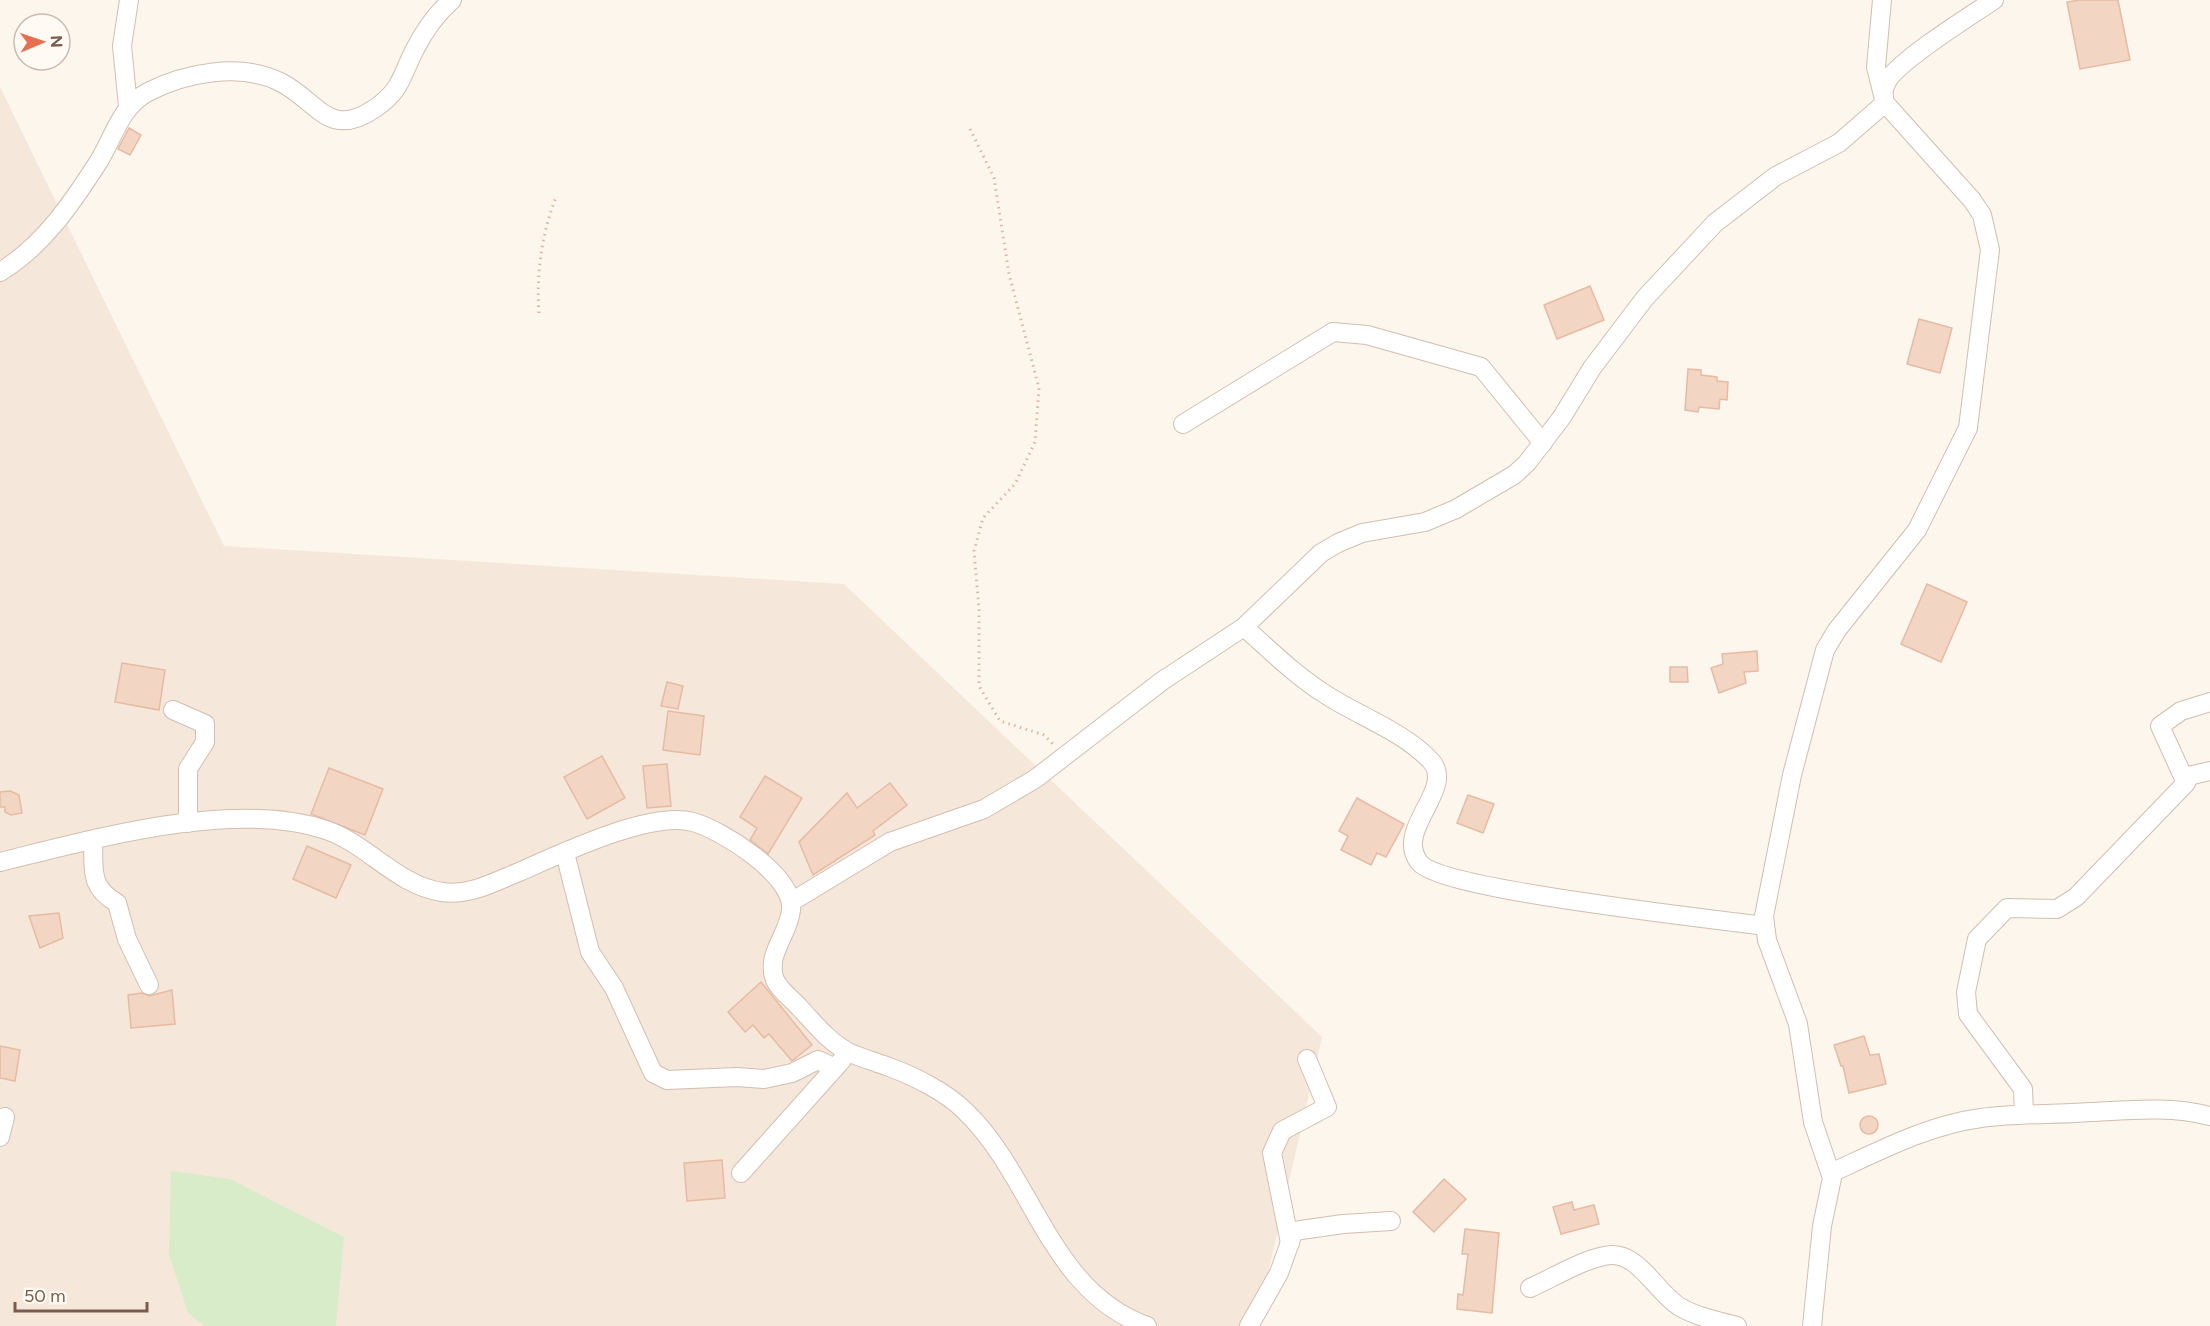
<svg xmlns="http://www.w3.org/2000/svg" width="2210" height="1326" font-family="Figtree,sans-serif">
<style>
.residential{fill:#f5e8da}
.green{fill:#d8ecc9}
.building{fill:#f3d5c3;stroke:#e6bba3;stroke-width:1.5}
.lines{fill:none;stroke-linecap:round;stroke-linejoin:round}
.minor-casing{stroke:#d1beb0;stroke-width:20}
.path{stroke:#d9b8a5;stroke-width:3;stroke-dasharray:1.5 4.5;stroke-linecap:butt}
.minor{stroke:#fff;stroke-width:18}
</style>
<rect width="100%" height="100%" fill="#fdf6ec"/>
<polygon class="residential" points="0,87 224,546 844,584 1322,1037 1256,1326 0,1326"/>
<polygon class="green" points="171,1171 230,1179 344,1237 336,1326 205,1326 188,1313 169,1254"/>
<g class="building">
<polygon points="2079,0 2118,0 2130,60 2080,69 2067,2"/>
<polygon points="129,128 141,135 130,155 118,149"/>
<polygon points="1590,286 1604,320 1557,339 1544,305"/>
<polygon points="1919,319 1952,328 1940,373 1907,364"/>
<polygon points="1688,369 1701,370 1701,375 1717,377 1717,381 1728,382 1727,400 1720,399 1719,409 1699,407 1698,412 1685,410"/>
<polygon points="1927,584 1967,602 1941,662 1901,644"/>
<polygon points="1757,651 1758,671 1744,672 1746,683 1719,693 1711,668 1723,664 1722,654"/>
<polygon points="122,663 165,670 159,710 115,702"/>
<polygon points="1670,667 1687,667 1688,682 1670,682"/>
<polygon points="667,682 683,686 678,709 661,706"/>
<polygon points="668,711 704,716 700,755 663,750"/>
<polygon points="602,756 625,798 587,819 564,777"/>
<polygon points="667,764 671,806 647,808 643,766"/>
<polygon points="329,768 383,789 365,835 311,814"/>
<polygon points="765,776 802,798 768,854 750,840 757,828 740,817"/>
<polygon points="890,783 907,805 873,831 875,835 813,875 799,842 847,793 857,808"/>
<polygon points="10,791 19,795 22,813 11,815 5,812 5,807 0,807 0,792"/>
<polygon points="1468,795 1494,804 1483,833 1457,823"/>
<polygon points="1357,798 1404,824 1386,857 1377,853 1371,865 1341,850 1348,836 1339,831"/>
<polygon points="307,846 351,865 336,898 293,879"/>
<polygon points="59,913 63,938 40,948 29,916"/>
<polygon points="761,982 812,1045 792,1061 769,1034 764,1038 753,1025 745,1032 728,1012"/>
<polygon points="172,990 175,1024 131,1028 128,995 142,993 149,996"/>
<polygon points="1864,1036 1870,1055 1879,1054 1886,1084 1849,1093 1843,1066 1841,1066 1834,1045"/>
<polygon points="0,1046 20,1050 15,1081 0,1078"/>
<circle cx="1869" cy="1125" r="9"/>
<polygon points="722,1160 725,1198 687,1201 684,1163"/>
<polygon points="1444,1179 1466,1199 1434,1232 1413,1212"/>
<polygon points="1572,1202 1574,1210 1594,1205 1599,1224 1561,1234 1553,1207"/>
<polygon points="1465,1229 1499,1233 1492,1313 1457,1309 1458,1294 1463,1295 1468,1254 1462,1254"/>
</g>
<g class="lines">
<g class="minor-casing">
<g id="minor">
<polyline points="128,106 122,46 129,0"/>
<path d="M0 272C44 245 72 203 99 161 114 136 121 106 148 92 185 73 241 62 280 82 317 100 328 140 374 109 401 91 401 77 414 51 424 31 436 14 452 0"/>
<polyline points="1183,424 1333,332 1367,335 1481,367 1543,443"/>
<path d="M1244 627C1271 651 1297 677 1328 696 1361 717 1404 732 1431 761 1456 789 1394 829 1419 862 1439 890 1715 919 1764 926"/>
<polyline points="173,710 205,724 205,742 188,769 188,823"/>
<polyline points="2184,777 2210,771"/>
<path d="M93 841C94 870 89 887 117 903L127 939 149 985"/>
<polyline points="565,853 590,952 614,988 653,1073 667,1080 737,1077 764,1079 792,1073 818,1060 835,1068"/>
<path d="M0 862C94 839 233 799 326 830 368 844 396 885 442 892 470 896 494 882 519 872 560 854 651 810 693 822 722 830 795 876 791 910 789 934 765 955 775 980 780 991 791 998 799 1007 814 1023 828 1041 848 1052 861 1058 876 1062 889 1067 914 1076 946 1092 965 1111 1034 1177 1049 1291 1147 1326"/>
<polyline points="791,902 890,842 984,809 1035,779 1162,681 1244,627 1321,553 1338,543 1362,533 1425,522 1456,509 1514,475 1527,463 1562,417 1592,368 1645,298 1715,223 1776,176 1839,143 1885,103 1876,67 1882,0"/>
<polyline points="2024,1114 2023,1089 1968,1014 1966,992 1977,939 2007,908 2057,909 2076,897 2186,783 2160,726 2181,711 2210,702"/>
<polyline points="0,1137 5,1117"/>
<polyline points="741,1173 842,1060"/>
<path d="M1831 1173C1879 1151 1928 1125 1981 1118 2018 1113 2054 1115 2091 1112 2131 1110 2171 1106 2210 1116"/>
<polyline points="1290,1243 1272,1153 1282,1131 1327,1107 1307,1059"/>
<path d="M1530 1288C1553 1278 1588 1256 1612 1255 1639 1254 1658 1294 1680 1307 1697 1317 1718 1321 1737 1326"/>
<polyline points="1249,1326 1279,1273 1294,1231 1343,1224 1391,1221"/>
<path d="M1812 1326 1822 1226 1832 1178 1813 1122 1798 1024 1767 940 1764 916 1792 775 1825 650 1837 630 1917 530 1968 428 1990 250 1982 215 1972 200 1885 103C1883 94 1883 88 1888 80 1901 59 1970 16 1994 0"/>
</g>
</g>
<g class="path">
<polyline points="970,129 994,178 1009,274 1039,388 1035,442 1015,484 983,518 974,551 979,609 979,686 1000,721 1044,735 1053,744"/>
<path d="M539 313C536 274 542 233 556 197"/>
</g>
<use href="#minor" class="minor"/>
</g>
<g transform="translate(42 42) rotate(88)"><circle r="28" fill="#fffaf3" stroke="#cabbb1" stroke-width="1.5"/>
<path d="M0-4.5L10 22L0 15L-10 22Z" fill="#e76f51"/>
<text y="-9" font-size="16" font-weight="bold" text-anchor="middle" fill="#7a5c4d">N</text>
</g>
<path d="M15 1302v9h132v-9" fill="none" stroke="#7a5c4d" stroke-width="3"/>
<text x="24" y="1302" font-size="18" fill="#7a5c4d" stroke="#fffaf3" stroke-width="4.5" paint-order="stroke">50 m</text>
</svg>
